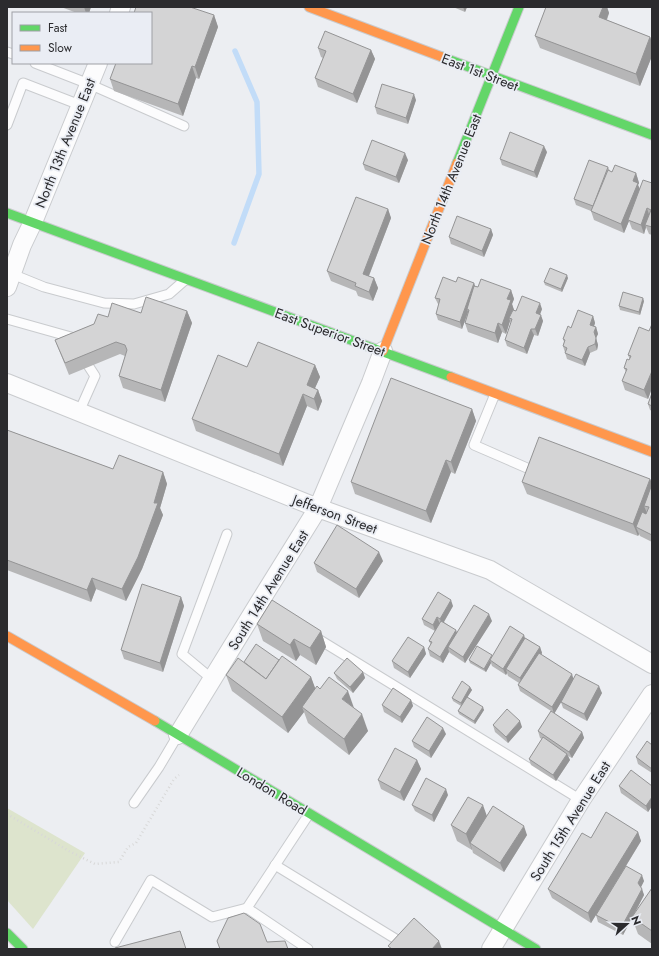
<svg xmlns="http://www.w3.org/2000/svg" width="659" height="956" font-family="Jost,sans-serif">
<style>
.green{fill:#dde4cd}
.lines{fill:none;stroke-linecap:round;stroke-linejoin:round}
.stream{stroke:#c2dcf8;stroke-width:5.5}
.lane-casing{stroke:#c9cbce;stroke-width:11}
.street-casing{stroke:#c9cbce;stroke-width:20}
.fast-casing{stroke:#c9cbce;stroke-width:11}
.slow-casing{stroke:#c9cbce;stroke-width:11}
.path{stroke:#d8d8d8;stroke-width:2.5;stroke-dasharray:1 3;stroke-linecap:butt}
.lane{stroke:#fcfcfd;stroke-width:9}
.street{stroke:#fcfcfd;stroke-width:18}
.fast{stroke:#63d668;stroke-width:9}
.slow{stroke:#ff974d;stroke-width:9}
.wall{fill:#b6b6b7}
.shaded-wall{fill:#949495}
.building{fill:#d4d4d5;stroke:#949495}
.labels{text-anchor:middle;stroke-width:3.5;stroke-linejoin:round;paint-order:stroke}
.street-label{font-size:14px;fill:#2b2b2e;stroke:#eaedf4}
</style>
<rect width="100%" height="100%" fill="#eceef2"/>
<polygon class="green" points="7,808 85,853 33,929 7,900"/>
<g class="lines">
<polyline class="stream" points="234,243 259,174 257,102 235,51"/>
<g class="lane-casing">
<g id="lane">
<polyline points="7,52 13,54"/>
<polyline points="35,63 89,84 184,126"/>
<polyline points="7,125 23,83 80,105"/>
<polyline points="12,274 44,287 104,303 134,304 169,294 185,280"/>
<polyline points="7,319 71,337 74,342"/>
<polyline points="495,394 474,445 527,468"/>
<polyline points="79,412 95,376 82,356"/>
<polyline points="315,637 581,800"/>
<polyline points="212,679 182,654 227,534"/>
<polyline points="134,803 159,767 178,735"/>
<polyline points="275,865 399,941 395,949"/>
<polyline points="115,942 151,880 212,917 247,908"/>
<polyline points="308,949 247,908 309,814"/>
</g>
</g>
<g class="street-casing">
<g id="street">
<polyline points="119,13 121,7"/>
<polyline points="7,287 22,245 33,222 98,63"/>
<polyline points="7,383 318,508 490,570 652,664"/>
<polyline points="178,735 259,603 318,508 371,383 383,351"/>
<polyline points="491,949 581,800 652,694"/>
</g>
</g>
<g class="fast-casing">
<g id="fast">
<polyline points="442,57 652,135"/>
<polyline points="457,163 519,7"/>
<polyline points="7,213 451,377"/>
<polyline points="155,721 536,949"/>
<polyline points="7,933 23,949"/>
</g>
</g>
<g class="slow-casing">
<g id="slow">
<polyline points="309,7 442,57"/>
<polyline points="383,351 457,163"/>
<polyline points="451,377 652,452"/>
<polyline points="7,636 155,721"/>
</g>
</g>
<polyline class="path" points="7,814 69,851 95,864 119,862 128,847 136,843 174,779 179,775"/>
<use href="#lane" class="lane"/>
<use href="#street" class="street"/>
<use href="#fast" class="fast"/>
<use href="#slow" class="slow"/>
</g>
<g class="wall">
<polygon points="61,7 91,7 89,13 77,13"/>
<polygon points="453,7 467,7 465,12"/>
<polygon points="546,7 607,7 609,13 607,20 650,37 652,41 652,56 640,86 540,48 535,36"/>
<polygon points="214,15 218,27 199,79 196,78 183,116 114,91 110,79"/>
<polygon points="318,48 371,50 375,59 357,103 318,87 315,78 323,58 321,57"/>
<polygon points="416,100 408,124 377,114 375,107"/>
<polygon points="547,152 537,178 502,165 500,159"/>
<polygon points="408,160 399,183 365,170 363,164"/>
<polygon points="608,167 610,171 612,172 636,173 639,183 638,185 640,189 652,183 652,235 649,234 646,227 644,234 632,229 629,221 624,233 594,220 591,211 576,205 574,199"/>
<polygon points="388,209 391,218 369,276 374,278 378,288 373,301 358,296 356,291 331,281 327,271"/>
<polygon points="491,229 493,235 484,257 451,244 449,237"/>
<polygon points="568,278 562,292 545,285 544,282"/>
<polygon points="456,282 474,283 475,287 478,287 511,290 514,299 512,304 514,310 516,311 542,309 540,315 543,321 538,336 534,335 527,354 507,346 505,340 511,323 510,321 506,334 502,332 498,343 468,332 465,323 468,312 462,329 438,320 436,314 439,304 438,304 435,298"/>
<polygon points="644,301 640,315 620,310 619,306"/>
<polygon points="187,311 192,323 165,402 123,388 119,376 125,356 120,354 69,375 55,340 94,324 108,317 141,313"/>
<polygon points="593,316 595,323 594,327 596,327 598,334 596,338 598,345 597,350 590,353 585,366 567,359 563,346 564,342 563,339 571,328"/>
<polygon points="652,324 652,388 648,399 625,390 622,381 626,372 624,368 630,360 628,355 649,331"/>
<polygon points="315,365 320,377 315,388 318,390 322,401 318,411 307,406 283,466 196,431 192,419 247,367"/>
<polygon points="652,393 652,411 650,410 648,404"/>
<polygon points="472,409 476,421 455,474 451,472 431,523 355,494 351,482"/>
<polygon points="7,430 113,469 163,472 167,484 160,508 163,515 142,569 126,601 96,589 91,602 7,570"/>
<polygon points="650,479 652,483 652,542 640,536 639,534 638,536 527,494 522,482"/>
<polygon points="383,561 359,598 317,572 314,563"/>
<polygon points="181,597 184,606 163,672 124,659 121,650"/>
<polygon points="453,606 444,622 457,632 492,621 465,663 450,653 449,652 443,663 430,656 428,649 431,645 429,641 435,631 424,625 422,619"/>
<polygon points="257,624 321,631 326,647 316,665 300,655 296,661 263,641"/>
<polygon points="525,638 540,647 542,653 541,655 574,679 602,693 587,721 563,708 561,702 554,714 582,732 584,738 572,758 568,756 570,760 556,781 531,765 529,759 542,739 540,738 538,731 551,711 520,691 518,685 519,683 508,676 507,673 506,675 492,666 491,663 486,672 470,663 469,660 492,656"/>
<polygon points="424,647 426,654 410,678 394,668 392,661"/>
<polygon points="279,660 311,677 315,689 320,689 353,708 368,731 349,755 308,723 304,712 288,733 232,691 226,675"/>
<polygon points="363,672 365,678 353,693 337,679 334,673"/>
<polygon points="470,687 472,690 467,697 484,710 475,724 459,714 458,711 461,706 453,701 452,698"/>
<polygon points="411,700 413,706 402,723 384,712 382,705"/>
<polygon points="493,725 522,727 508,743 495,732"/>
<polygon points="446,734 431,758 414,747 412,741"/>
<polygon points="652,745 652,773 638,764 636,757"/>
<polygon points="417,760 421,769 404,801 381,789 378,780"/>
<polygon points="619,786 652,786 652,806 648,812 621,793"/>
<polygon points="448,795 434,822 415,811 412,805"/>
<polygon points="487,817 527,835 504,872 473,853 472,849 472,850 457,841 451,825"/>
<polygon points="638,832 641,841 626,866 644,881 641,887 644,895 635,913 652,888 652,944 638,934 632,918 623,935 598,922 596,915 591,923 552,898 548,889 591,838"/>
</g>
<g class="shaded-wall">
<polygon points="84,7 91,7 89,13 86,13"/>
<polygon points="463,7 467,7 465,12"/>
<polygon points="603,7 607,7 609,13 603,29 599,17"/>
<polygon points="214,15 218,27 199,79 195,67"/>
<polygon points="650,37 652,41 652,56 640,86 636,74"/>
<polygon points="371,50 375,59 357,103 353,94"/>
<polygon points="192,66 196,78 183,116 178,104"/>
<polygon points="414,94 416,100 408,124 406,118"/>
<polygon points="544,146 547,152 537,178 534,172"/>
<polygon points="405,153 408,160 399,183 396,177"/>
<polygon points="636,173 639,183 638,185 641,192 628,220 629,221 624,233 621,224 633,181"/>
<polygon points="647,208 650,218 645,225 646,227 644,234 641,225"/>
<polygon points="388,209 391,218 366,283 363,274"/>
<polygon points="491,229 493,235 484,257 482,251"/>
<polygon points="567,275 568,278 562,292 561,289"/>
<polygon points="374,278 378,288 373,301 369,292"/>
<polygon points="474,283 476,289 467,309 468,312 462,329 460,322"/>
<polygon points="511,290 514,299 512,304 514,310 511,319 509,318 510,321 506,334 502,325 507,299"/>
<polygon points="643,298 644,301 640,315 639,312"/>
<polygon points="540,303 542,309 538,319 536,313"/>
<polygon points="187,311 192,323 165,402 161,390"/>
<polygon points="541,315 543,321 538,336 535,329"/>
<polygon points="593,316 595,323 592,331 590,325"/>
<polygon points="498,323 502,332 498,343 495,333"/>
<polygon points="596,327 598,334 596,338 598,345 597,350 595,344 594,332"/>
<polygon points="531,329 534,335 527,354 524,348"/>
<polygon points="588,347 590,353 585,366 582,360"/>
<polygon points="315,365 320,377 311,397 307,385"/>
<polygon points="652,371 652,388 648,399 644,390"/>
<polygon points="318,390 322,401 318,411 314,399"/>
<polygon points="303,394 307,406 283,466 279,454"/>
<polygon points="472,409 476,421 455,474 451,462"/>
<polygon points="446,460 451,472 431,523 426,511"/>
<polygon points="163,472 167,484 160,508 163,515 142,569 126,601 122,589 154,503"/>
<polygon points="650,479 652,483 652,498 644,506 647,513 636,527 639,534 638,536 633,524"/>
<polygon points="379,552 383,561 359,598 356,589"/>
<polygon points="92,578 96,589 91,602 87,590"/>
<polygon points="181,597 184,606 163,672 160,663"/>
<polygon points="451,600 453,606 442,625 440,619"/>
<polygon points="489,614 492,621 465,663 463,657"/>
<polygon points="437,617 440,624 435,631 433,625"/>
<polygon points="456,630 458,636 448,647 449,652 443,663 440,657"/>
<polygon points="321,631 326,647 316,665 310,648"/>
<polygon points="524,635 526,641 506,669 507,673 506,675 503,669"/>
<polygon points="294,639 300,655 296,661 290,645"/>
<polygon points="424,647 426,654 410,678 408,672"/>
<polygon points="540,647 542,653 522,685 520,678"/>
<polygon points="490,660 491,663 486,672 484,669"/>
<polygon points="363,672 365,678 353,693 350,687"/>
<polygon points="572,674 574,681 554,714 552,707"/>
<polygon points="311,677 317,693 302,707 304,712 288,733 282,717"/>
<polygon points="599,686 602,693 587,721 584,714"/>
<polygon points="470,687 472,690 462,706 461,703"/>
<polygon points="348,691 354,708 342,699"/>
<polygon points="411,700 413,706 402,723 400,717"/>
<polygon points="483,707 484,710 475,724 474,721"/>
<polygon points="362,714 368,731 349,755 344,739"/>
<polygon points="520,721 522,727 508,743 506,737"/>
<polygon points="443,728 446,734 431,758 429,751"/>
<polygon points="582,732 584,738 572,758 569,752"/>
<polygon points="567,754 570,760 556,781 553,775"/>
<polygon points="417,760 421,769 404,801 400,792"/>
<polygon points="446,789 448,795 434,822 432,815"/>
<polygon points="652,797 652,806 648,812 646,806"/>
<polygon points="483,805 489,822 470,843 472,849 472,850 466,834"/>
<polygon points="524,826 527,835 504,872 500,863"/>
<polygon points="638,832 641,841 591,923 588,913"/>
<polygon points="642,875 644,881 640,889 638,883"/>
<polygon points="642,889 644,895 623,935 621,928"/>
<polygon points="439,941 442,949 432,949"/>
</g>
<g class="building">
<polygon points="136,7 190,7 214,15 195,67 192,66 178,104 110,79 116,63 151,63 151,13 134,13"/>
<polygon points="546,7 603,7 599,17 650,37 636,74 535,36"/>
<polygon points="325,31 371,50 353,94 315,78 326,51 318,48"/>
<polygon points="382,84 414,94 406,118 375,107"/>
<polygon points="510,132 544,146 534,172 500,159"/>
<polygon points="372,140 405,153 396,177 363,164"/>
<polygon points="589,160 608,167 593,206 574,199"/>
<polygon points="615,165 636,173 633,181 638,183 621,224 591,211 608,170 612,172"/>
<polygon points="643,180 652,183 652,227 645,225 651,210 647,208 641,225 628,220"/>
<polygon points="356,197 388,209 363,274 374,278 369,292 355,286 356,283 327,271"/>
<polygon points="457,216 491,229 482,251 449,237"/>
<polygon points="550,268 567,275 561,289 544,282"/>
<polygon points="443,277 456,282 458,277 474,283 460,322 436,314 440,299 435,298"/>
<polygon points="481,279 511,290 507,299 511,300 502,325 498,323 495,333 465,323 469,310 467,309 474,286 478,287"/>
<polygon points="623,292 643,298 639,312 619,306"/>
<polygon points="522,296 540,303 536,313 541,315 535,329 531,329 524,348 505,340 512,319 509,318 513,310 516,311"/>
<polygon points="146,297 187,311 161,390 119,376 127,350 125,345 116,342 65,363 55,340 94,324 98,314 108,317 112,303 141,313"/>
<polygon points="578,310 593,316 590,325 596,327 594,332 596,338 595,344 588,347 582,360 565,353 567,348 563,346 565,340 563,339 568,326 571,328"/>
<polygon points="652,324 652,371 644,390 622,381 627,369 624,368 627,359 629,360 631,356 628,355 639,327 649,331"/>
<polygon points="258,342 315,365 307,385 318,390 314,399 303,394 279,454 192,419 218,355 247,367"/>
<polygon points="391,378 472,409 451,462 446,460 426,511 351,482"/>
<polygon points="652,393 652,406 648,404"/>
<polygon points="7,430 113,469 119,455 163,472 154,503 158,503 138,557 122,589 92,578 87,590 7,560"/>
<polygon points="539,437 650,479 633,524 522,482"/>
<polygon points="652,484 652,535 636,527 642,512 646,514 649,507 644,506"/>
<polygon points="337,525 379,552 356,589 314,563"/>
<polygon points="142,584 181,597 160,663 121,650"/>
<polygon points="438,592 451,600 440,619 437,617 433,625 422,619"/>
<polygon points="272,600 321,631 310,648 294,639 290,645 257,624"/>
<polygon points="474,605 489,614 463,657 448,647"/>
<polygon points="441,621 456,630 440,657 428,649 432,642 429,641"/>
<polygon points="510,626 524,635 503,669 490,660"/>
<polygon points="408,637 424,647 408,672 392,661"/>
<polygon points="525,638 540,647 520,678 506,669"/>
<polygon points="256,644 279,660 266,679 244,662"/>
<polygon points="477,646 492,655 484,669 469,660"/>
<polygon points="539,653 572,674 552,707 518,685"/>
<polygon points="282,656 311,677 282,717 226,675 238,658 266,679"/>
<polygon points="347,658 363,672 350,687 334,673"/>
<polygon points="576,674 599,686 584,714 561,702"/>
<polygon points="329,677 348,691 342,699 362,714 344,739 302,707 317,686 320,689"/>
<polygon points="462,681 470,687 461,703 452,698"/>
<polygon points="393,688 411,700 400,717 382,705"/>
<polygon points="467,697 483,707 474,721 458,711"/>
<polygon points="507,709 520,721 506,737 493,725"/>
<polygon points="551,711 582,732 569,752 538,731"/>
<polygon points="427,717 443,728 429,751 412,741"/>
<polygon points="543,737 567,754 553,775 529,759"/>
<polygon points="647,741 652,745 652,769 636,757"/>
<polygon points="395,748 417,760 400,792 378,780"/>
<polygon points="631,770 652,786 652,797 646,806 619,786"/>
<polygon points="426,778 446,789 432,815 412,805"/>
<polygon points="468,797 483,805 466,834 451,825"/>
<polygon points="493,806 524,826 500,863 470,843"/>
<polygon points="606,812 638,832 588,913 548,889 582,833 591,838"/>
<polygon points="626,866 642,875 638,883 642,889 621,928 596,915"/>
<polygon points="652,888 652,931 632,917"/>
<polygon points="244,913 260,924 267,942 285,941 288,949 220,949 217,941 228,918"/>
<polygon points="414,918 439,941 432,949 392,949 388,946"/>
<polygon points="180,931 186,949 115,949 115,948"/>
</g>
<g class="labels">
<g class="street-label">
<text transform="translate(480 72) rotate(21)" y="5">East 1st Street</text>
<text transform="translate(65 143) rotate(-68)" y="5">North 13th Avenue East</text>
<text transform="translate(451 179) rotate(-68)" y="5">North 14th Avenue East</text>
<text transform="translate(330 332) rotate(20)" y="5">East Superior Street</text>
<text transform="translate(335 514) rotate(20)" y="5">Jefferson Street</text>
<text transform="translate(268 590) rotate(-58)" y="5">South 14th Avenue East</text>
<text transform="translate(272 791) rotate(31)" y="5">London Road</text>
<text transform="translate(570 821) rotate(-58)" y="5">South 15th Avenue East</text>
</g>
</g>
<rect width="659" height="956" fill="none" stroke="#2b2b2e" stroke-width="16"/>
<rect x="12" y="12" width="140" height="52" fill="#eaedf4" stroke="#9e9fa5"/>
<rect x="20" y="25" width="20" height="6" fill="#63d668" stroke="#9e9fa5"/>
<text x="48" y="32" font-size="12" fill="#2b2b2e">Fast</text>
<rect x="20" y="45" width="20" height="6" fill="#ff974d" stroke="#9e9fa5"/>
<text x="48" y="52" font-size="12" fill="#2b2b2e">Slow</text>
<g transform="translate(627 924) rotate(69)" stroke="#eaedf4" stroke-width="3" paint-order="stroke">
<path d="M0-3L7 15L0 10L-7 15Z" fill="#2b2b2e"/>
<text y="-6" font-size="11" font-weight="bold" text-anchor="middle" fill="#2b2b2e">N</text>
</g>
</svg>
